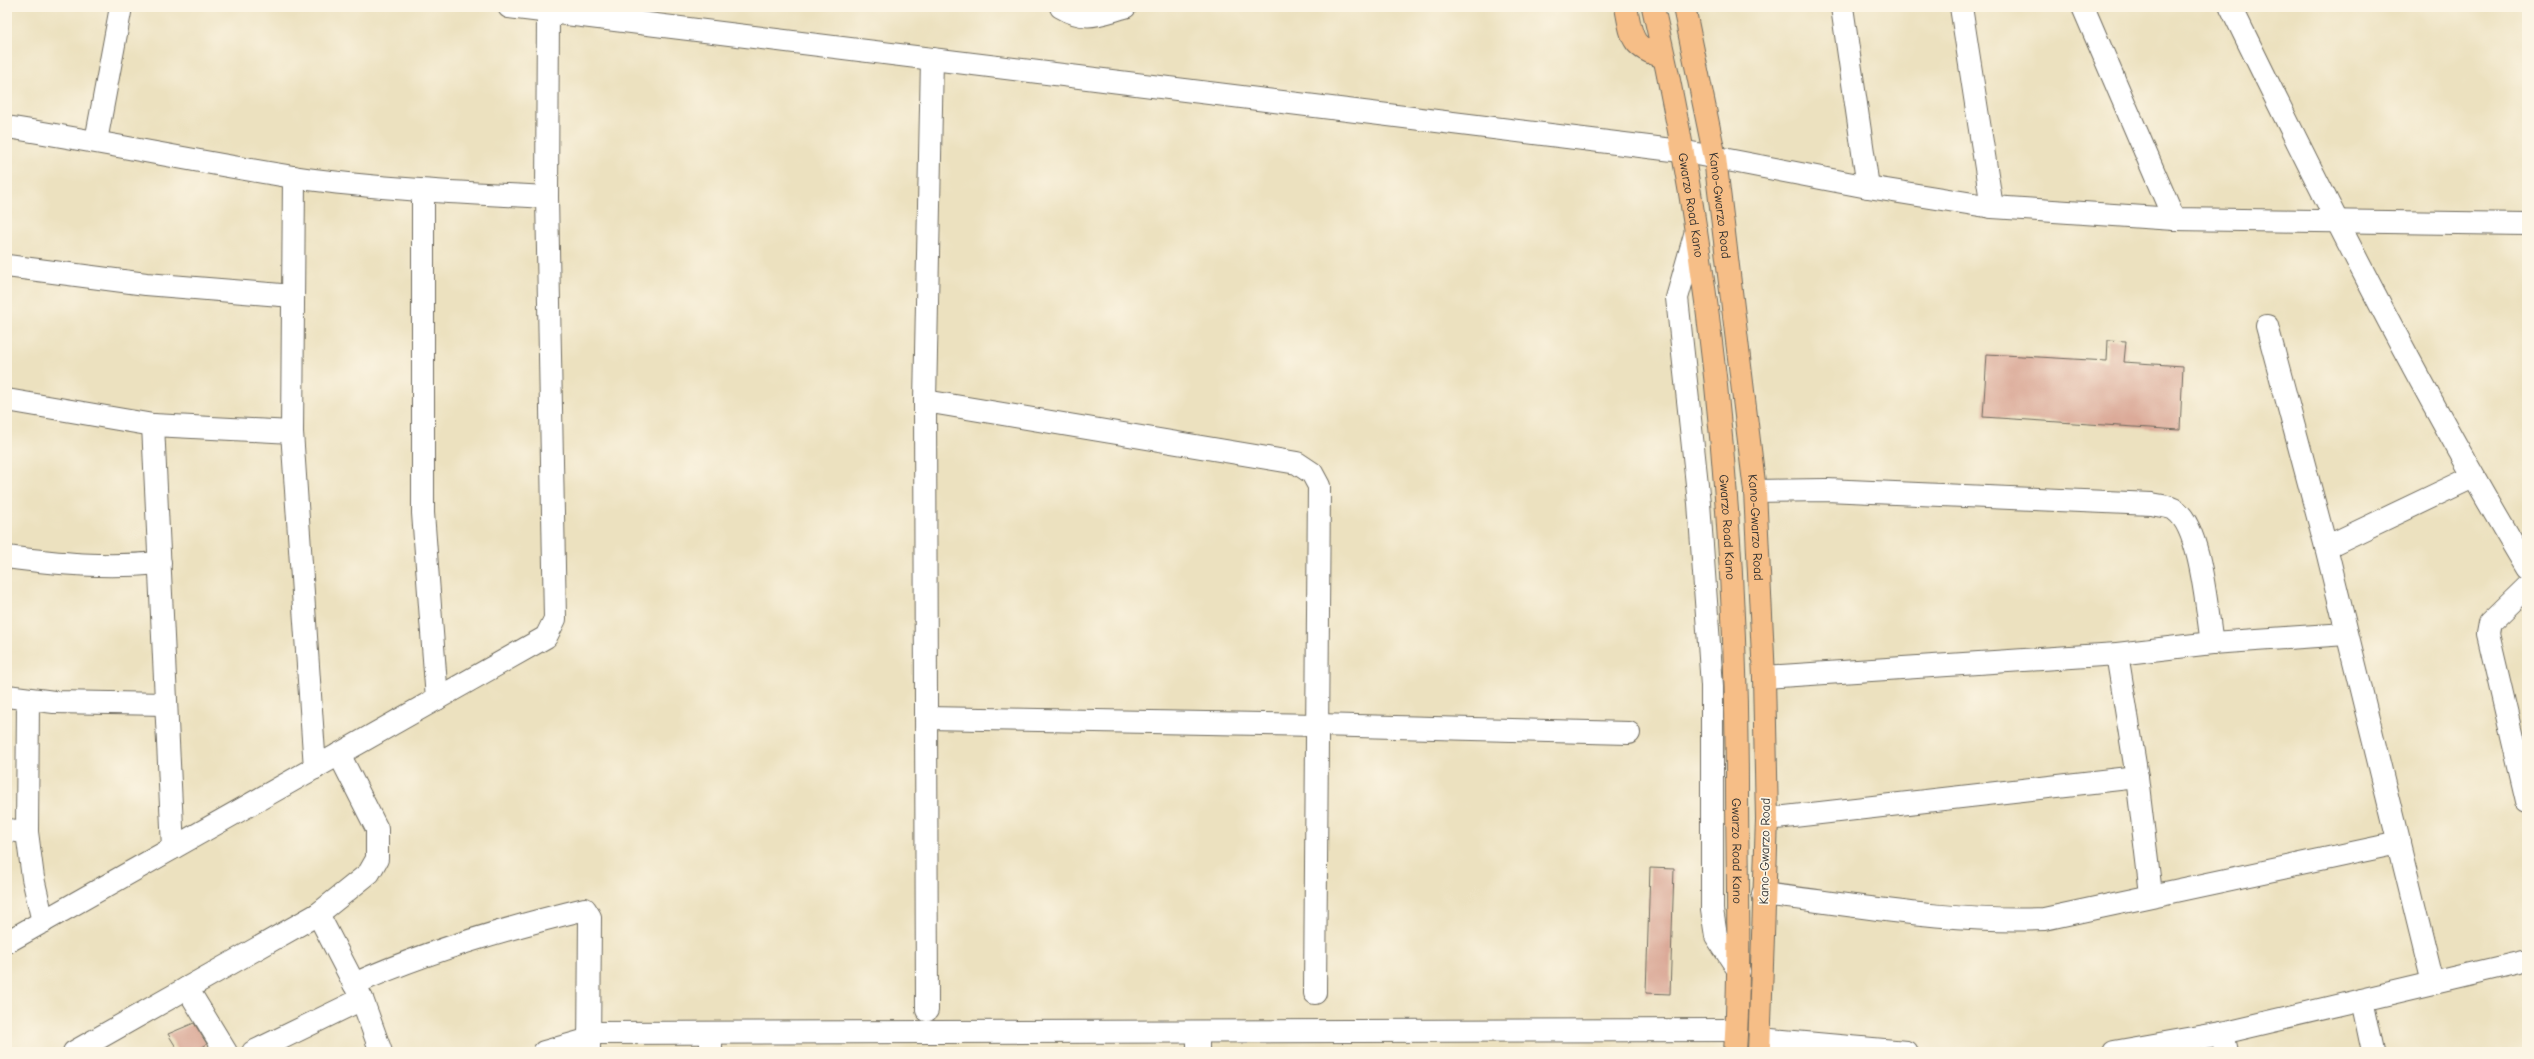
<svg xmlns="http://www.w3.org/2000/svg" width="2534" height="1059" font-family="'Comic Neue',sans-serif">
<style>
.building{fill:#dbaa99}
.lines{fill:none;stroke-linecap:round;stroke-linejoin:round}
.minor-casing{stroke:#6f6b5f;stroke-width:24}
.major-casing{stroke:#6f6b5f;stroke-width:24}
.minor{stroke:#fff;stroke-width:22}
.major{stroke:#f6be87;stroke-width:22}
.labels{text-anchor:middle;stroke-width:3.5;stroke-linejoin:round;paint-order:stroke}
.street-label{font-size:13px;fill:#2b2b2b;stroke:#fcf5e5}
</style>
<rect width="100%" height="100%" fill="#fcf5e5"/>
<filter id="ink" filterUnits="userSpaceOnUse"><feTurbulence type="fractalNoise" baseFrequency=".025" numOctaves="2"/><feDisplacementMap in="SourceGraphic" scale="8" xChannelSelector="R" yChannelSelector="G"/><feConvolveMatrix kernelMatrix="1 2 1 2 8 2 1 2 1" color-interpolation-filters="sRGB"/></filter>
<filter id="wash" filterUnits="userSpaceOnUse"><feTurbulence type="fractalNoise" baseFrequency=".012" numOctaves="4" result="noise"/><feDisplacementMap in="SourceGraphic" scale="16" xChannelSelector="R" yChannelSelector="G"/><feGaussianBlur stdDeviation="0.9" result="paint"/><feColorMatrix in="noise" values="0 0 0 0 0 0 0 0 0 0 0 0 0 0 0 0 0 1.4 0 .05"/><feComposite in="paint" operator="in"/></filter>
<g filter="url(#wash)">
<rect width="100%" height="100%" fill="#ece1bf"/>
<g id="blocks">
<g class="building">
<polygon points="2108,340 2126,341 2124,362 2183,366 2180,430 1983,417 1987,354 2107,361"/>
<polygon points="1650,868 1674,869 1670,994 1646,993"/>
<polygon points="194,1023 207,1044 195,1052 179,1052 168,1034"/>
</g>
</g>
</g>
<g filter="url(#ink)">
<use href="#blocks" fill-opacity="0" stroke="#6f6b5f" stroke-width="1"/>
<g class="lines">
<g class="minor-casing">
<g id="minor">
<polyline points="509,7 1681,151 1868,187 1992,207 2174,219 2527,224"/>
<path d="M1061 7C1086 22 1099 14 1125 7"/>
<polyline points="1842,7 1868,187"/>
<polyline points="1961,7 1992,207"/>
<polyline points="2083,7 2174,219"/>
<path d="M2231 7C2324 198 2418 386 2527 568"/>
<path d="M7 127C103 142 198 162 293 177 377 189 462 193 547 197"/>
<polyline points="96,141 121,7"/>
<polyline points="294,177 292,432 315,768"/>
<polyline points="423,191 423,513 437,699"/>
<polyline points="1696,231 1677,298 1699,503 1712,686 1712,910 1716,936 1739,971"/>
<polyline points="7,266 146,284 293,296"/>
<polyline points="2267,326 2326,547 2433,983"/>
<polyline points="7,400 153,425 292,432"/>
<polyline points="925,401 1297,463 1312,473 1319,486 1315,993"/>
<polyline points="153,425 173,848"/>
<path d="M1755 491 1826 490 2152 504C2159 506 2170 506 2175 510 2201 527 2207 613 2212 643"/>
<polyline points="2326,547 2473,477"/>
<path d="M7 557C60 564 106 568 160 563"/>
<polyline points="2527,587 2490,623 2488,634 2527,801"/>
<polyline points="2117,654 2137,777 2151,894"/>
<polyline points="1764,677 2117,654 2212,643 2346,634"/>
<polyline points="7,696 54,702 166,704"/>
<polyline points="28,699 27,832 33,878 43,922"/>
<polyline points="927,718 1317,725 1629,733"/>
<polyline points="1767,819 2137,777"/>
<polyline points="7,830 27,832"/>
<path d="M1763 894C1856 905 1951 923 2044 919L2399 843"/>
<polyline points="318,914 362,999 381,1052"/>
<polyline points="7,942 546,637 555,619 547,197 548,12"/>
<path d="M354 984C427 951 507 928 585 909L590 917 589 1052"/>
<polyline points="187,988 226,1052"/>
<polyline points="2362,1000 2373,1052"/>
<polyline points="927,1010 925,401 932,59"/>
<polyline points="589,1033 1736,1030"/>
<polyline points="2222,1033 2226,1052"/>
<polyline points="1760,1039 1906,1052"/>
<polyline points="74,1052 318,914 369,873 377,859 377,829 339,754"/>
<polyline points="253,1052 362,999"/>
<polyline points="544,1052 590,1039"/>
<polyline points="711,1052 711,1033"/>
<polyline points="1198,1052 1198,1032"/>
<polyline points="2114,1052 2222,1033 2527,961"/>
</g>
</g>
<g class="major-casing">
<g id="major">
<path d="M1626 7C1632 38 1631 48 1664 57"/>
<path id="s1" d="M1653 7C1712 260 1736 523 1737 783 1737 873 1741 962 1735 1052"/>
<path id="s2" d="M1684 7 1715 158 1755 491 1764 677 1767 819 1759 1052"/>
</g>
</g>
<use href="#minor" class="minor"/>
<use href="#major" class="major"/>
</g>
</g>
<g class="labels">
<g class="street-label">
<text dy="5" stroke="none"><textPath href="#s1" startOffset="202">Gwarzo Road Kano</textPath></text>
<text dy="5" stroke="none"><textPath href="#s2" startOffset="202">Kano-Gwarzo Road</textPath></text>
<text dy="5" stroke="none"><textPath href="#s1" startOffset="526">Gwarzo Road Kano</textPath></text>
<text dy="5" stroke="none"><textPath href="#s2" startOffset="526">Kano-Gwarzo Road</textPath></text>
<text dy="5" stroke="none"><textPath href="#s1" startOffset="850">Gwarzo Road Kano</textPath></text>
<text transform="translate(1764 851) rotate(-89)" y="5">Kano-Gwarzo Road</text>
</g>
</g>
<rect width="2534" height="1059" fill="none" stroke="#fcf5e5" stroke-width="24"/>
</svg>
